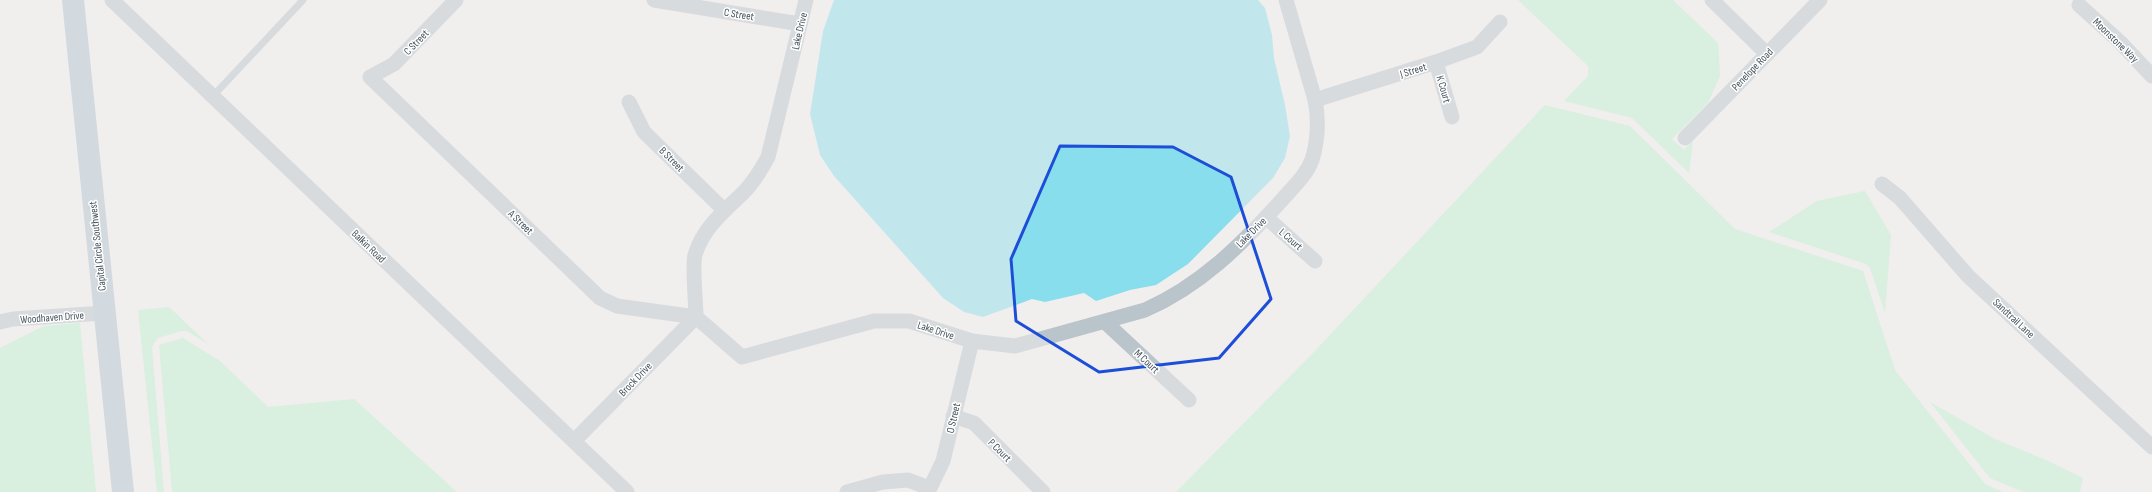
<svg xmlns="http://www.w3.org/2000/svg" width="2152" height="492" font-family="'Sofia Sans Condensed',sans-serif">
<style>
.green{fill:#bcefcc}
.water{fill:#88deec}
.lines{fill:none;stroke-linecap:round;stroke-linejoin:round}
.lane{stroke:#b9c4cb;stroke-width:7}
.street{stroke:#b9c4cb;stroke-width:15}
.primary{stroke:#adc0cd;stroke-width:22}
.marked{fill:none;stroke:#1d4ed8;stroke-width:3;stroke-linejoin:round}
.labels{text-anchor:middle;stroke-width:3;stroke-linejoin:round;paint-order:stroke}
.street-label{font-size:11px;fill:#46535c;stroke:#fff}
</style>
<rect width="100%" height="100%" fill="#f1eeee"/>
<g class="green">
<polygon points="1518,0 1673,0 1718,43 1720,76 1708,103 1672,139 1684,150 1693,141 1689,173 1632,118 1564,101 1588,76 1588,66"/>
<polygon points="1545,105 1630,126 1735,229 1863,271 1895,370 1985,484 2003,492 1176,492 1313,353"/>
<polygon points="1865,191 1891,235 1885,313 1870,268 1866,264 1769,232 1817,201"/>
<polygon points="169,307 208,344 187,331 181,331 158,338 152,347 164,492 157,492 138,310"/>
<polygon points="80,323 96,492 0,492 0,348 44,326"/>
<polygon points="183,338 220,361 268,407 354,399 457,492 172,492 159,345"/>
<polygon points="1930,402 1995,439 2046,460 2083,478 2080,492 2023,492 1990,478"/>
</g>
<polygon class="water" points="834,0 1258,0 1265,8 1272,35 1274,58 1285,105 1290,136 1285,158 1273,178 1188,264 1156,285 1130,290 1096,301 1084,293 1045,302 1032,299 983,317 964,312 943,298 834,176 820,155 810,114 823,31"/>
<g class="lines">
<polyline class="lane" points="213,96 303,0"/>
<g class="street">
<polyline points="112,0 627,492"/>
<polyline points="456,0 394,64 370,77 600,298 617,306 696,317"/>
<polyline points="654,0 800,24"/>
<path d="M806 0 768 157C761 170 754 182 743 193 724 211 703 228 695 255 692 266 696 303 696 317L742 357 874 321H909L972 341 1015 346 1145 310C1200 286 1241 245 1281 201 1292 188 1306 176 1312 160 1318 140 1319 120 1315 100L1286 0"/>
<polyline points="1712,0 1767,54"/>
<polyline points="2079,5 2120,42 2152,76"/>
<polyline points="1436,62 1452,117"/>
<polyline points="1315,100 1436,62 1477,47 1500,22"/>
<polyline points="629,102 644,132 724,210"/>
<polyline points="1685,138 1820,0"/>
<polyline points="1882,184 1900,198 1968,276 2152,447"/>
<polyline points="1266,217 1315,261"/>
<polyline points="0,322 13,319 104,313"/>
<polyline points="1105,322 1189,400"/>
<polyline points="953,416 974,423 1043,492"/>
<polyline points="574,441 696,317"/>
<polyline points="847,492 883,482 908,480 929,488"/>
<polyline points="928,492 943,461 972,341"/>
</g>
<polyline class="primary" points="73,0 123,492"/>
</g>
<path d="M0 0H2152V492H0ZM1060 146 1173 147 1231 177 1271 299 1219 358 1099 372 1016 321 1011 259Z" fill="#f1eeee" fill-opacity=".55" fill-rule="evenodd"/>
<path class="marked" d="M1060 146 1173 147 1231 177 1271 299 1219 358 1099 372 1016 321 1011 259Z"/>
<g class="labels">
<g class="street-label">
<text transform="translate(739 14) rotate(9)" y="4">C Street</text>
<text transform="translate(799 31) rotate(-77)" y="4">Lake Drive</text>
<text transform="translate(2116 40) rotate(44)" y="4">Moonstone Way</text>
<text transform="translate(416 42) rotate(-46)" y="4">C Street</text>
<text transform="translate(1752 69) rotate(-46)" y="4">Penelope Road</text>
<text transform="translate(1413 70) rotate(-17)" y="4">J Street</text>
<text transform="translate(1444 89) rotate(74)" y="4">K Court</text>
<text transform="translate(672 159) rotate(45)" y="4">B Street</text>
<text transform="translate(521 222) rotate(44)" y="4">A Street</text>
<text transform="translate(1251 232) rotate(-45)" y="4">Lake Drive</text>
<text transform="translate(1291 239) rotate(41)" y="4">L Court</text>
<text transform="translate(97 246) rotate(-96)" y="4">Capital Circle Southwest</text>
<text transform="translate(369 246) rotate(44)" y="4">Balkin Road</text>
<text transform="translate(52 317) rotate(-4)" y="4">Woodhaven Drive</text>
<text transform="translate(2014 318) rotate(43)" y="4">Sandtrail Lane</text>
<text transform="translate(936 330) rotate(18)" y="4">Lake Drive</text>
<text transform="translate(1147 361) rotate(43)" y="4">M Court</text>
<text transform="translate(635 379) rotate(-46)" y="4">Brock Drive</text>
<text transform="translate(953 418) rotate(-77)" y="4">O Street</text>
<text transform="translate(1000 450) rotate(45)" y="4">P Court</text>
</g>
</g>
</svg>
